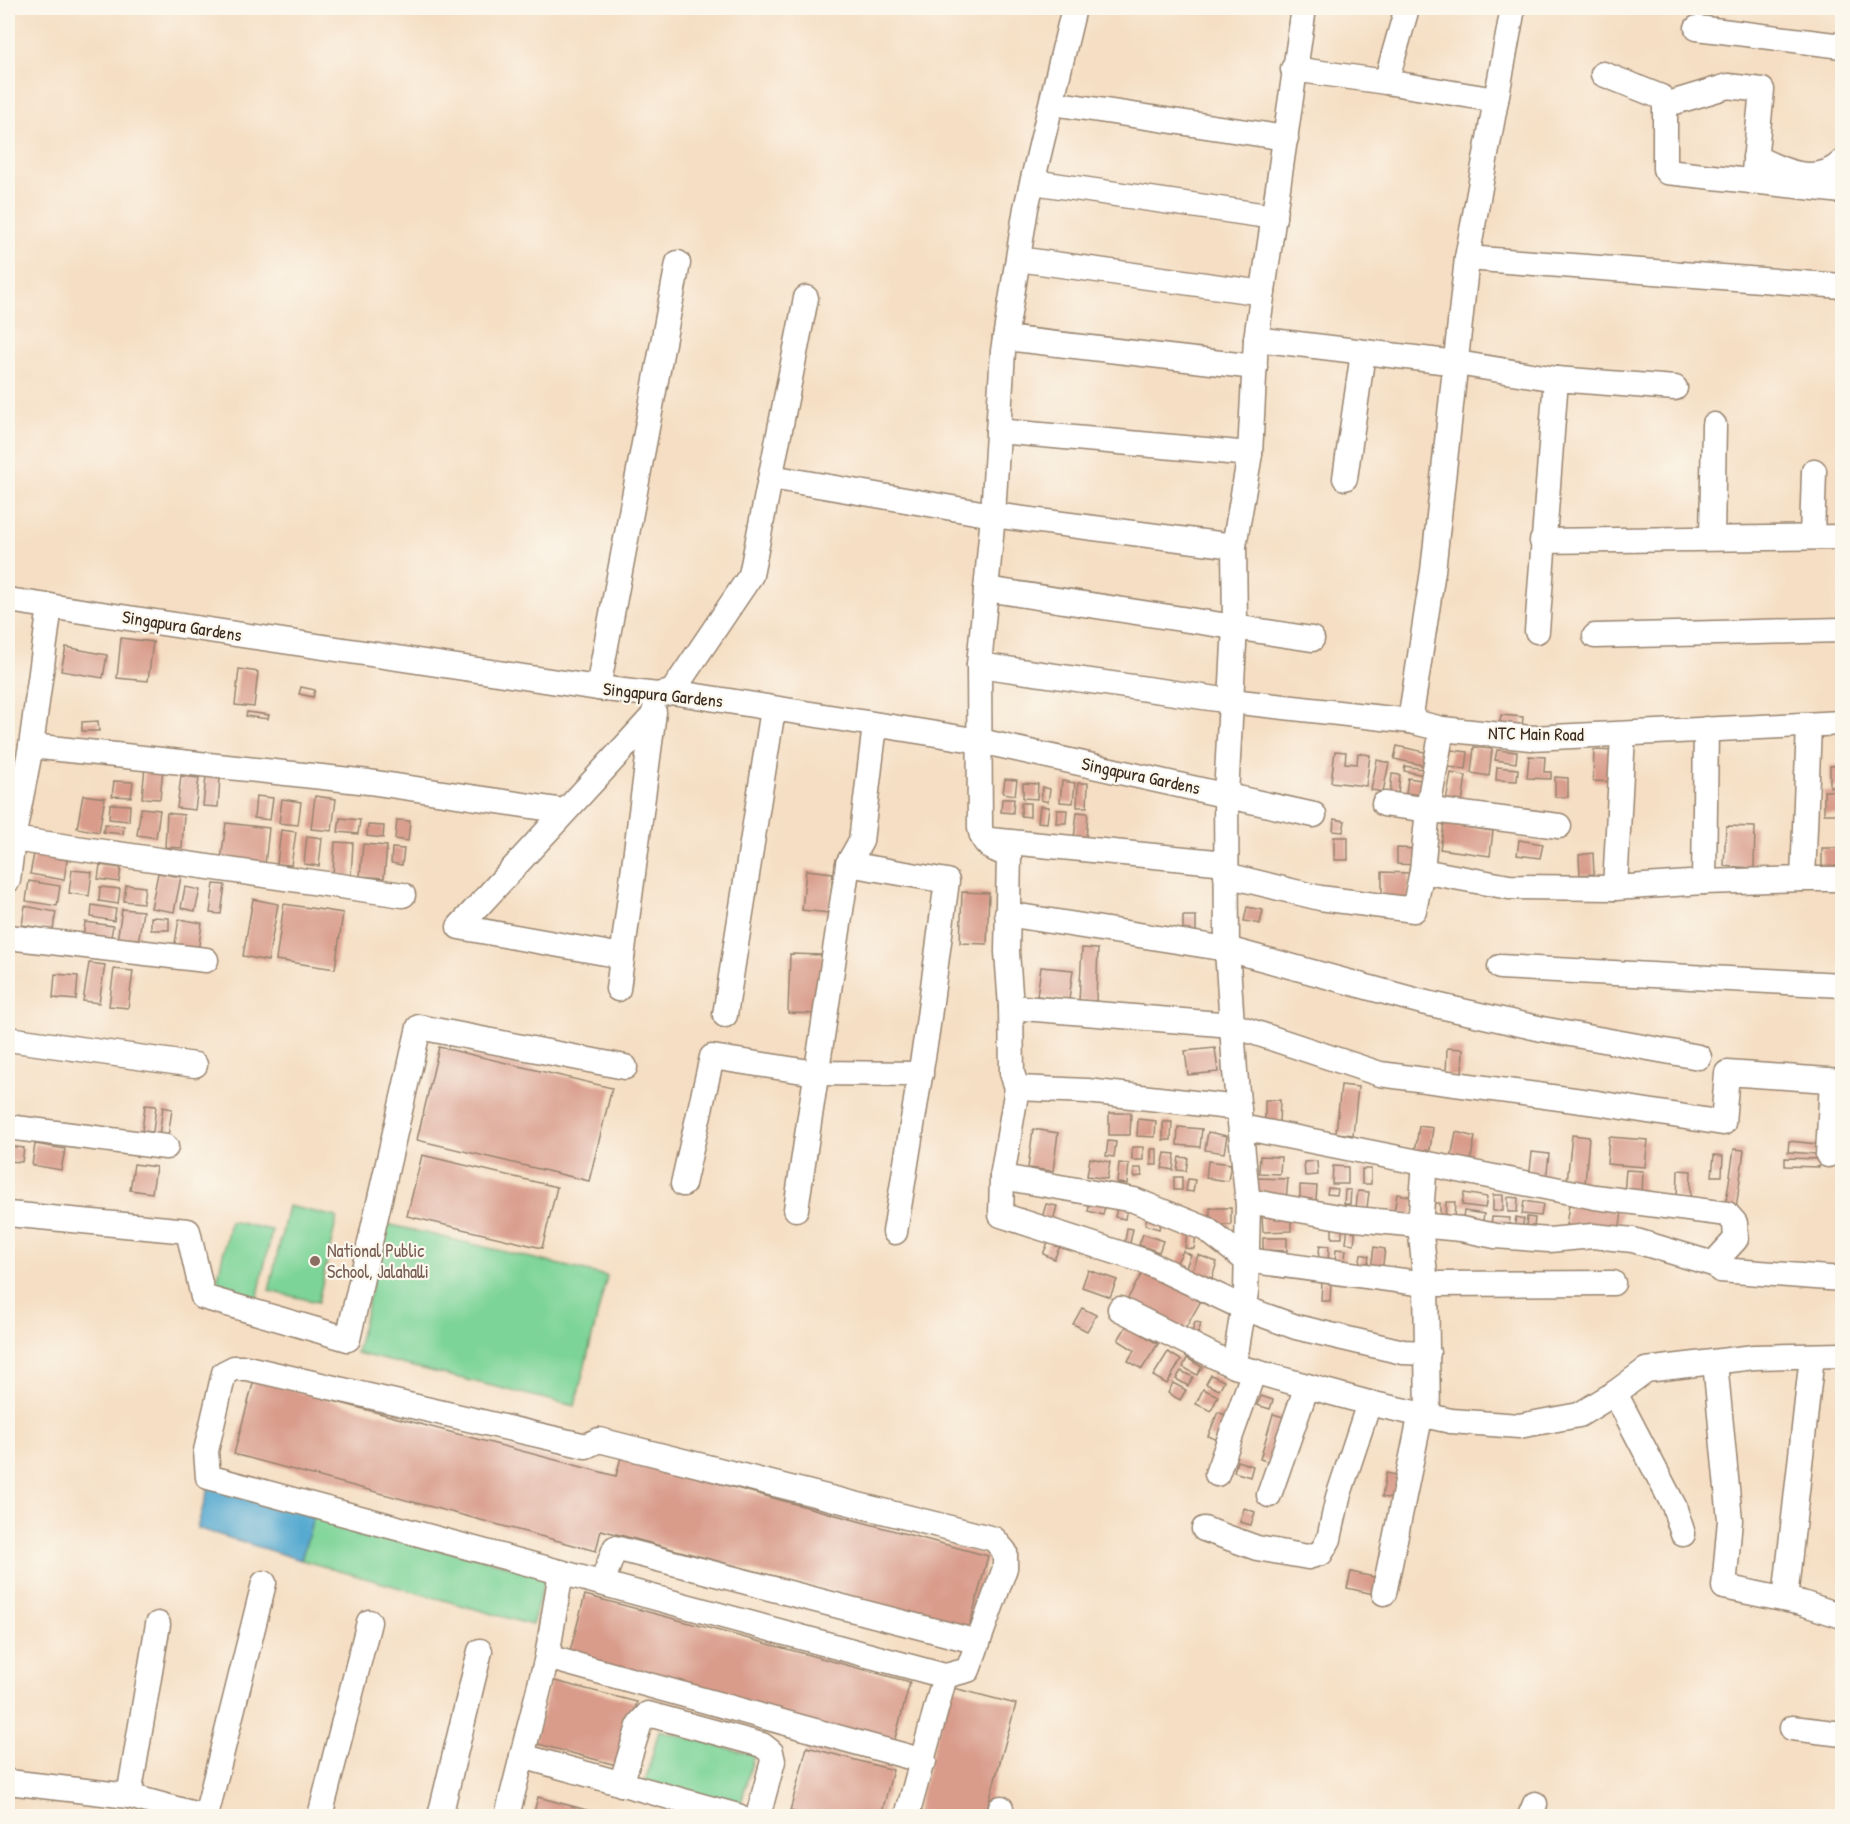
<svg xmlns="http://www.w3.org/2000/svg" width="1850" height="1824" font-family="'Patrick Hand',sans-serif">
<style>
.green{fill:#7dd498;stroke:#5c7f5b;stroke-width:1.5}
.water{fill:#55a9d0;stroke:#486a77;stroke-width:1.5}
.building{fill:#d99c8b}
.lines{fill:none;stroke-linecap:round;stroke-linejoin:round}
.minor-casing{stroke:#988470;stroke-width:27}
.minor{stroke:#fff;stroke-width:24}
.education-dot{fill:#8d6e63;stroke:#fbf7ec;stroke-width:2}
.labels{text-anchor:middle;stroke-width:4.5;stroke-linejoin:round;paint-order:stroke}
.street-label{font-size:18px;fill:#3b2a1e;stroke:#fbf7ec}
.education-label{font-size:18px;fill:#785e54;stroke:#fbf7ec;text-anchor:start}
</style>
<rect width="100%" height="100%" fill="#fbf7ec"/>
<filter id="ink" filterUnits="userSpaceOnUse"><feTurbulence type="fractalNoise" baseFrequency=".0167" numOctaves="2"/><feDisplacementMap in="SourceGraphic" scale="12" xChannelSelector="R" yChannelSelector="G"/><feConvolveMatrix kernelMatrix="1 2 1 2 8 2 1 2 1" color-interpolation-filters="sRGB"/></filter>
<filter id="wash" filterUnits="userSpaceOnUse"><feTurbulence type="fractalNoise" baseFrequency=".008" numOctaves="4" result="noise"/><feDisplacementMap in="SourceGraphic" scale="24" xChannelSelector="R" yChannelSelector="G"/><feGaussianBlur stdDeviation="1.35" result="paint"/><feColorMatrix in="noise" values="0 0 0 0 0 0 0 0 0 0 0 0 0 0 0 0 0 1.4 0 .05"/><feComposite in="paint" operator="in"/></filter>
<g filter="url(#wash)">
<rect width="100%" height="100%" fill="#f5dec3"/>
<g class="green">
<polygon points="288,1206 337,1217 318,1302 269,1291"/>
<polygon points="230,1221 272,1230 257,1300 215,1291"/>
<polygon points="387,1224 607,1276 575,1406 356,1353"/>
<polygon points="315,1512 546,1576 532,1625 301,1560"/>
<polygon points="659,1730 754,1755 740,1807 645,1782"/>
</g>
<polygon class="water" points="210,1482 315,1512 301,1560 197,1528"/>
<g id="blocks">
<g class="building">
<polygon points="121,638 153,642 148,681 117,678"/>
<polygon points="66,647 107,655 103,678 61,671"/>
<polygon points="239,669 258,672 254,707 235,705"/>
<polygon points="301,687 315,690 313,697 299,694"/>
<polygon points="247,712 269,715 268,719 246,716"/>
<polygon points="1501,715 1523,717 1522,728 1499,726"/>
<polygon points="98,721 99,731 82,731 82,722"/>
<polygon points="1397,746 1429,753 1427,766 1394,759"/>
<polygon points="1474,747 1492,749 1489,776 1471,773"/>
<polygon points="1451,750 1468,752 1466,769 1449,767"/>
<polygon points="1497,750 1517,752 1516,763 1495,760"/>
<polygon points="1594,750 1617,751 1616,782 1593,781"/>
<polygon points="1335,751 1346,752 1345,763 1357,764 1358,753 1370,755 1366,786 1331,782"/>
<polygon points="1529,756 1545,757 1544,772 1551,772 1551,779 1527,778"/>
<polygon points="1377,760 1389,763 1383,792 1371,790"/>
<polygon points="1842,765 1842,787 1830,787 1830,766"/>
<polygon points="145,766 163,768 160,799 142,798"/>
<polygon points="1405,766 1428,770 1428,776 1404,771"/>
<polygon points="1497,767 1518,769 1517,781 1496,780"/>
<polygon points="1451,773 1466,776 1461,810 1445,807"/>
<polygon points="1392,774 1400,775 1398,794 1390,793"/>
<polygon points="181,776 199,778 195,810 177,808"/>
<polygon points="206,776 220,778 218,807 203,806"/>
<polygon points="1555,777 1568,778 1568,797 1555,797"/>
<polygon points="1408,778 1421,780 1419,795 1406,793"/>
<polygon points="1005,779 1017,780 1015,795 1003,793"/>
<polygon points="114,781 133,782 131,797 112,796"/>
<polygon points="1062,781 1075,783 1073,803 1060,802"/>
<polygon points="1023,783 1038,784 1037,799 1023,798"/>
<polygon points="1078,783 1088,783 1087,807 1077,807"/>
<polygon points="1043,787 1050,789 1048,802 1041,800"/>
<rect x="1824" y="791" width="18" height="23"/>
<polygon points="83,795 105,798 99,832 77,828"/>
<polygon points="256,796 273,798 270,820 254,818"/>
<polygon points="315,796 336,799 332,831 311,829"/>
<polygon points="282,799 301,802 298,825 279,823"/>
<polygon points="1002,799 1014,799 1013,813 1001,812"/>
<polygon points="1021,803 1030,803 1030,817 1021,816"/>
<polygon points="110,804 130,805 129,821 109,819"/>
<polygon points="1040,806 1049,807 1047,823 1038,822"/>
<polygon points="141,808 160,810 156,838 137,835"/>
<polygon points="1057,810 1067,810 1066,823 1056,823"/>
<polygon points="1077,812 1088,813 1086,840 1074,839"/>
<polygon points="167,813 184,815 182,848 165,847"/>
<polygon points="340,818 360,820 358,834 338,832"/>
<polygon points="1334,819 1345,821 1343,832 1333,831"/>
<polygon points="397,820 410,821 408,841 395,839"/>
<polygon points="226,823 269,828 265,865 221,860"/>
<polygon points="105,824 124,826 123,834 103,832"/>
<polygon points="1444,824 1493,831 1490,856 1440,849"/>
<polygon points="368,825 384,826 383,838 367,836"/>
<polygon points="1726,826 1755,827 1754,868 1724,866"/>
<polygon points="281,830 296,832 291,865 277,864"/>
<polygon points="307,836 322,838 319,866 304,864"/>
<rect x="1334" y="837" width="14" height="23"/>
<polygon points="1519,840 1543,844 1540,858 1517,855"/>
<polygon points="335,842 353,843 351,876 333,875"/>
<polygon points="363,844 387,846 384,878 360,876"/>
<polygon points="392,848 404,849 402,865 391,863"/>
<polygon points="1397,848 1417,849 1416,865 1397,864"/>
<rect x="1822" y="848" width="20" height="23"/>
<polygon points="1593,853 1594,874 1580,875 1579,855"/>
<polygon points="34,854 67,860 64,880 30,874"/>
<polygon points="100,865 121,868 119,882 98,879"/>
<polygon points="72,870 92,872 89,896 69,893"/>
<polygon points="806,870 833,873 829,913 802,910"/>
<polygon points="1382,872 1409,873 1409,902 1382,901"/>
<polygon points="158,873 181,877 174,912 151,908"/>
<polygon points="29,881 60,886 57,906 26,901"/>
<polygon points="214,884 225,885 221,914 210,913"/>
<polygon points="126,885 145,887 143,903 124,901"/>
<polygon points="100,887 120,889 118,904 99,901"/>
<polygon points="185,887 200,890 195,911 181,908"/>
<polygon points="962,892 989,893 987,944 960,943"/>
<polygon points="253,899 278,904 268,961 243,956"/>
<polygon points="284,904 343,913 335,969 276,960"/>
<polygon points="92,905 116,909 114,921 91,917"/>
<polygon points="25,906 56,912 53,930 22,925"/>
<polygon points="1247,907 1263,910 1260,924 1244,921"/>
<polygon points="122,909 143,911 138,944 117,941"/>
<rect x="1183" y="916" width="13" height="17"/>
<polygon points="151,917 169,918 169,930 151,930"/>
<polygon points="179,919 202,923 198,952 174,949"/>
<polygon points="85,922 113,926 110,942 83,938"/>
<polygon points="1082,948 1098,949 1096,1001 1079,1001"/>
<polygon points="790,954 823,955 822,1014 788,1013"/>
<polygon points="89,963 105,965 99,1003 83,1001"/>
<polygon points="1041,967 1073,970 1069,1000 1037,996"/>
<polygon points="114,969 133,971 128,1008 109,1006"/>
<polygon points="55,974 78,976 76,1000 53,998"/>
<polygon points="439,1047 612,1088 589,1181 417,1140"/>
<polygon points="1215,1048 1218,1072 1188,1075 1185,1051"/>
<polygon points="1447,1048 1463,1049 1462,1076 1446,1076"/>
<polygon points="1341,1085 1358,1087 1353,1135 1336,1133"/>
<polygon points="1265,1100 1280,1100 1279,1123 1265,1123"/>
<polygon points="145,1105 156,1106 153,1132 142,1131"/>
<polygon points="163,1107 172,1109 168,1137 159,1136"/>
<polygon points="1109,1113 1131,1113 1130,1135 1109,1135"/>
<polygon points="1138,1119 1156,1121 1155,1137 1137,1136"/>
<polygon points="1163,1122 1172,1122 1171,1140 1163,1140"/>
<polygon points="1419,1126 1433,1128 1429,1156 1415,1153"/>
<polygon points="1178,1127 1202,1129 1200,1147 1177,1145"/>
<polygon points="1033,1129 1058,1133 1053,1171 1028,1168"/>
<polygon points="1208,1132 1227,1136 1224,1153 1205,1150"/>
<polygon points="1456,1132 1475,1137 1470,1163 1451,1158"/>
<polygon points="1572,1135 1589,1137 1585,1184 1567,1182"/>
<polygon points="1609,1137 1648,1140 1645,1167 1607,1164"/>
<polygon points="1108,1141 1116,1142 1114,1157 1106,1156"/>
<polygon points="1789,1141 1817,1144 1816,1154 1788,1152"/>
<polygon points="35,1144 65,1149 61,1170 32,1165"/>
<polygon points="8,1146 24,1148 22,1162 8,1161"/>
<rect x="1132" y="1147" width="11" height="13"/>
<rect x="1151" y="1149" width="6" height="16"/>
<polygon points="1734,1149 1744,1150 1736,1209 1725,1208"/>
<polygon points="1532,1152 1549,1154 1546,1181 1529,1179"/>
<polygon points="1165,1153 1175,1154 1173,1170 1162,1168"/>
<polygon points="422,1155 557,1187 542,1248 407,1216"/>
<polygon points="1714,1155 1723,1156 1722,1176 1712,1176"/>
<polygon points="1260,1156 1281,1157 1280,1174 1259,1173"/>
<polygon points="1179,1157 1188,1158 1186,1171 1177,1170"/>
<polygon points="1090,1158 1110,1162 1107,1179 1087,1176"/>
<polygon points="1785,1158 1820,1159 1819,1167 1785,1166"/>
<polygon points="1208,1161 1231,1164 1228,1181 1206,1178"/>
<polygon points="1317,1161 1318,1175 1305,1176 1304,1162"/>
<polygon points="1119,1163 1129,1164 1127,1184 1117,1183"/>
<polygon points="134,1164 156,1167 152,1193 130,1190"/>
<polygon points="1333,1166 1348,1167 1348,1184 1332,1184"/>
<polygon points="1134,1168 1141,1168 1142,1176 1134,1177"/>
<rect x="1362" y="1169" width="9" height="15"/>
<polygon points="1626,1170 1643,1171 1642,1195 1624,1194"/>
<polygon points="1678,1170 1691,1171 1690,1199 1677,1198"/>
<rect x="1174" y="1177" width="8" height="13"/>
<polygon points="1257,1178 1288,1179 1286,1200 1256,1198"/>
<polygon points="1188,1179 1195,1180 1193,1192 1186,1191"/>
<polygon points="1300,1185 1317,1186 1316,1200 1300,1198"/>
<polygon points="1328,1188 1338,1189 1337,1195 1327,1194"/>
<polygon points="1345,1190 1351,1190 1350,1204 1344,1204"/>
<polygon points="1358,1191 1369,1192 1367,1208 1356,1207"/>
<polygon points="1464,1193 1487,1197 1485,1208 1462,1205"/>
<polygon points="1092,1194 1107,1198 1103,1215 1088,1211"/>
<polygon points="1397,1194 1415,1197 1412,1215 1394,1212"/>
<rect x="1493" y="1195" width="10" height="16"/>
<polygon points="1508,1197 1518,1198 1517,1212 1508,1212"/>
<polygon points="1524,1201 1543,1204 1541,1216 1522,1214"/>
<polygon points="1446,1202 1455,1202 1454,1219 1445,1219"/>
<rect x="1427" y="1203" width="13" height="17"/>
<polygon points="1046,1204 1057,1206 1053,1221 1042,1218"/>
<polygon points="1118,1204 1127,1206 1125,1219 1115,1217"/>
<polygon points="1569,1205 1622,1212 1619,1232 1566,1225"/>
<rect x="1210" y="1208" width="21" height="17"/>
<polygon points="1464,1211 1484,1214 1482,1227 1462,1223"/>
<polygon points="1148,1214 1162,1217 1159,1229 1145,1225"/>
<polygon points="1291,1214 1291,1231 1263,1232 1262,1215"/>
<polygon points="1492,1217 1510,1218 1508,1234 1490,1233"/>
<polygon points="1516,1217 1524,1219 1521,1234 1513,1233"/>
<polygon points="1527,1217 1535,1218 1533,1237 1525,1236"/>
<rect x="1332" y="1225" width="10" height="13"/>
<polygon points="1348,1225 1356,1226 1354,1244 1346,1243"/>
<polygon points="1127,1228 1133,1229 1130,1243 1125,1242"/>
<polygon points="1143,1234 1163,1241 1159,1252 1139,1245"/>
<polygon points="1187,1234 1196,1235 1194,1249 1185,1248"/>
<polygon points="1052,1235 1063,1240 1054,1259 1043,1254"/>
<polygon points="1263,1238 1287,1238 1287,1251 1263,1250"/>
<polygon points="1320,1245 1329,1246 1328,1261 1318,1260"/>
<polygon points="1374,1247 1385,1249 1382,1271 1371,1269"/>
<polygon points="1336,1249 1346,1250 1344,1264 1335,1264"/>
<polygon points="1183,1251 1191,1255 1185,1269 1176,1264"/>
<polygon points="1361,1254 1369,1256 1367,1268 1359,1266"/>
<polygon points="1198,1255 1217,1262 1212,1278 1192,1272"/>
<polygon points="1146,1266 1203,1297 1184,1331 1127,1300"/>
<polygon points="1088,1270 1117,1280 1110,1297 1082,1287"/>
<polygon points="1322,1281 1331,1282 1330,1301 1321,1301"/>
<polygon points="1082,1308 1096,1315 1087,1331 1073,1324"/>
<polygon points="1195,1322 1201,1323 1197,1337 1191,1335"/>
<polygon points="1127,1325 1158,1344 1142,1369 1128,1361 1134,1350 1118,1340"/>
<polygon points="1168,1352 1181,1360 1167,1384 1153,1376"/>
<polygon points="1187,1358 1202,1367 1197,1375 1183,1367"/>
<polygon points="1181,1371 1193,1377 1188,1386 1176,1379"/>
<polygon points="1211,1375 1224,1381 1219,1390 1206,1384"/>
<polygon points="254,1380 616,1476 621,1457 988,1556 969,1628 601,1530 596,1551 234,1454"/>
<polygon points="1173,1383 1186,1390 1180,1400 1168,1393"/>
<polygon points="1203,1389 1218,1396 1211,1411 1196,1404"/>
<polygon points="1261,1396 1273,1400 1270,1409 1257,1405"/>
<polygon points="1218,1412 1232,1418 1222,1442 1208,1436"/>
<polygon points="1273,1414 1287,1418 1273,1463 1260,1459"/>
<polygon points="1237,1461 1253,1466 1250,1477 1234,1472"/>
<polygon points="1386,1473 1397,1475 1393,1499 1382,1497"/>
<polygon points="1244,1508 1255,1512 1251,1525 1240,1522"/>
<polygon points="1351,1572 1383,1579 1378,1595 1347,1588"/>
<polygon points="585,1595 910,1682 893,1746 568,1659"/>
<polygon points="551,1680 637,1702 620,1766 534,1743"/>
<polygon points="950,1687 1016,1704 985,1816 915,1816"/>
<polygon points="807,1747 893,1770 881,1816 811,1816 790,1811"/>
<polygon points="538,1797 609,1816 533,1816"/>
</g>
</g>
</g>
<g filter="url(#ink)">
<use href="#blocks" fill-opacity="0" stroke="#988470" stroke-width="1.5"/>
<g class="lines">
<g class="minor-casing">
<g id="minor">
<path d="M1074 8 1026 208 1003 351 993 515 979 665 980 828C983 846 992 849 1009 855L1007 952 1011 1007 1232 1025 1380 1074 1597 1103 1723 1123 1727 1073 1842 1081"/>
<polyline points="1304,8 1256,339 1250,454 1234,546 1235,626 1226,795 1227,949 1235,1071 1248,1205 1246,1292 1234,1366 1369,1403 1451,1421 1519,1426 1579,1415 1615,1393 1646,1370 1754,1357 1842,1355"/>
<polyline points="1407,8 1386,82 1496,100"/>
<polyline points="1697,28 1842,46"/>
<polyline points="1293,69 1386,82"/>
<polyline points="1603,74 1661,97 1665,105 1665,169 1667,172 1842,191"/>
<polyline points="1052,103 1286,138"/>
<polyline points="1665,105 1728,86 1762,90 1753,182"/>
<path d="M1755 157C1783 171 1817 187 1842 162"/>
<polyline points="1033,182 1274,217"/>
<polyline points="1467,258 1842,286"/>
<polyline points="1018,259 1263,293"/>
<polyline points="1005,338 1255,367"/>
<polyline points="1256,339 1457,363 1556,379"/>
<polyline points="998,431 1250,454"/>
<polyline points="771,477 993,515 1234,546"/>
<polyline points="1345,478 1363,353"/>
<polyline points="1812,537 1814,471"/>
<polyline points="1712,538 1714,425"/>
<polyline points="1542,541 1842,537"/>
<polyline points="986,589 1312,639"/>
<polyline points="8,600 598,688 657,695 672,692 980,741 1314,815"/>
<polyline points="50,606 31,746 369,782 565,811"/>
<polyline points="1537,631 1556,379 1675,388"/>
<polyline points="1595,636 1842,630"/>
<polyline points="979,665 1231,701 1410,721 1442,729 1531,738 1842,723"/>
<polyline points="598,688 678,263"/>
<polyline points="672,692 751,575 806,298"/>
<polyline points="1410,721 1433,571 1467,258 1513,8"/>
<polyline points="31,746 13,839 403,895"/>
<polyline points="1384,804 1559,826"/>
<polyline points="990,840 1226,863"/>
<polyline points="848,864 947,881 927,1032 895,1232"/>
<polyline points="1422,871 1509,887 1615,888 1704,882 1706,729"/>
<polyline points="1226,875 1320,898 1414,910 1422,871 1428,809 1442,729"/>
<polyline points="1803,879 1842,879"/>
<polyline points="8,880 13,839"/>
<polyline points="1704,882 1803,879 1809,725"/>
<polyline points="1615,888 1623,735"/>
<polyline points="1007,914 1227,949 1422,1002 1542,1029 1699,1057"/>
<polyline points="8,937 206,960"/>
<polyline points="622,956 459,927 653,716"/>
<polyline points="1500,967 1842,985"/>
<polyline points="618,989 654,712"/>
<polyline points="1011,1007 1012,1073 1017,1088 1002,1177 1001,1215 1144,1261 1244,1308 1296,1327 1403,1352 1428,1353"/>
<polyline points="725,1015 773,709"/>
<polyline points="8,1039 195,1065"/>
<polyline points="1017,1088 1087,1091 1239,1108"/>
<polyline points="8,1127 166,1147"/>
<polyline points="1241,1127 1595,1197 1727,1214 1735,1223 1736,1239 1713,1264 1633,1240 1593,1236 1549,1240 1495,1236 1461,1229 1345,1218 1248,1201"/>
<polyline points="1828,1155 1832,1081"/>
<polyline points="1425,1163 1420,1225 1426,1284 1428,1414"/>
<polyline points="1002,1177 1134,1200 1206,1229 1246,1260 1426,1284 1613,1283"/>
<polyline points="683,1184 712,1057 816,1073 921,1074"/>
<polyline points="796,1209 848,864 861,841 875,725"/>
<polyline points="8,1214 188,1231 203,1297 348,1339 419,1027 625,1067"/>
<polyline points="1720,1270 1842,1279"/>
<polyline points="1120,1309 1234,1366"/>
<polyline points="1715,1362 1730,1520 1724,1587 1802,1603 1842,1616"/>
<polygon points="234,1368 247,1368 586,1446 599,1440 994,1539 1005,1552 1005,1568 968,1670 945,1676 208,1477 206,1451 224,1373"/>
<polyline points="1615,1393 1674,1506 1683,1534"/>
<polyline points="1217,1474 1254,1371"/>
<polyline points="1269,1495 1307,1386"/>
<polyline points="1204,1529 1257,1548 1308,1557 1321,1553 1329,1539 1338,1497 1369,1403"/>
<polyline points="602,1583 615,1548 978,1642"/>
<polyline points="1384,1593 1421,1413"/>
<polyline points="1785,1599 1812,1356"/>
<polyline points="547,1657 924,1761"/>
<polyline points="1792,1728 1842,1734"/>
<polyline points="522,1756 738,1816"/>
<polyline points="8,1782 129,1796 202,1816"/>
<polyline points="621,1784 640,1723 648,1714 762,1745 771,1752 773,1761 758,1816"/>
<polyline points="129,1796 158,1624"/>
<polyline points="206,1816 264,1583"/>
<polyline points="320,1816 369,1622"/>
<polyline points="440,1816 480,1651"/>
<polyline points="507,1816 547,1657 561,1572"/>
<polyline points="907,1816 945,1676"/>
<polyline points="999,1816 1001,1808"/>
<polyline points="1530,1816 1535,1804"/>
</g>
</g>
<use href="#minor" class="minor"/>
</g>
</g>
<circle class="education-dot" cx="315" cy="1261" r="6"/>
<g class="labels">
<g class="street-label">
<text transform="translate(182 626) rotate(9)" y="6">Singapura Gardens</text>
<text transform="translate(663 695) rotate(6)" y="6">Singapura Gardens</text>
<text transform="translate(1536 734) rotate(1)" y="6">NTC Main Road</text>
<text transform="translate(1141 776) rotate(12)" y="6">Singapura Gardens</text>
</g>
<g class="education-label">
<text x="327" y="1257">National Public<tspan x="327" dy="21">School, Jalahalli</tspan></text>
</g>
</g>
<rect width="1850" height="1824" fill="none" stroke="#fbf7ec" stroke-width="30"/>
</svg>
